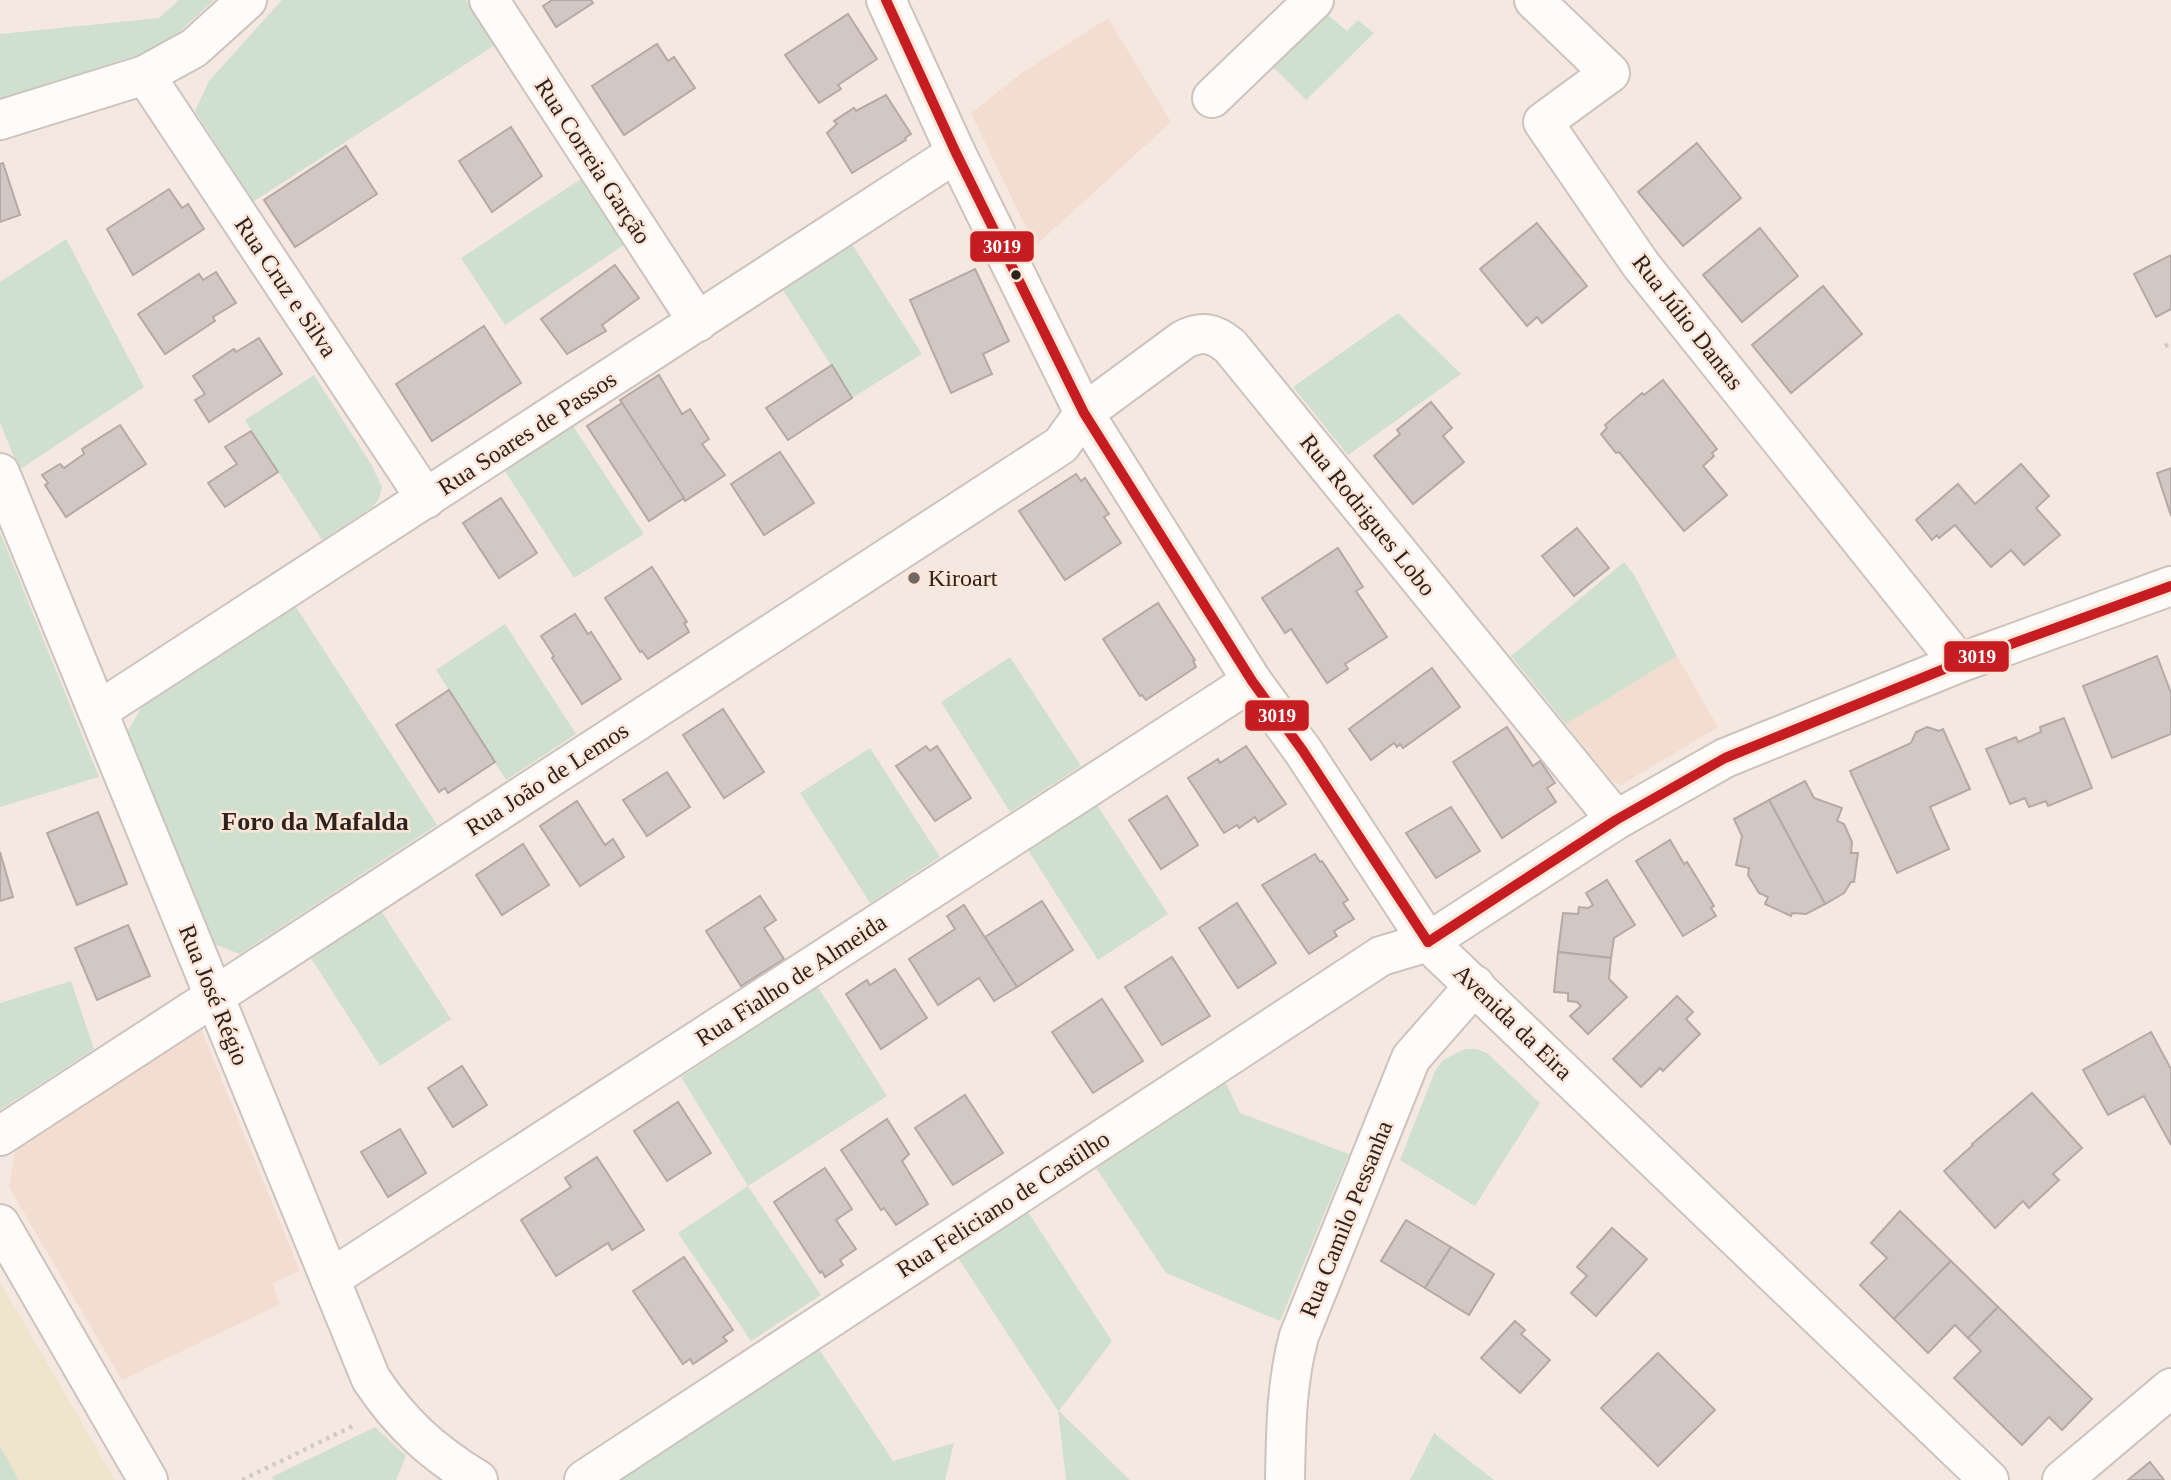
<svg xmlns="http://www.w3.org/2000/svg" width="2171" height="1480" font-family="Georgia,serif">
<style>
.built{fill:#f3dcd0}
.green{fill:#d0e0ce}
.sand{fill:#efe4cc}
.building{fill:#d2c7c2;stroke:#b4a9a5;stroke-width:2}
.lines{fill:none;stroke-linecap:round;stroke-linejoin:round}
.street-casing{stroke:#cdc3bd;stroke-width:42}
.path{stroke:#cfcac8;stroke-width:4.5;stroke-dasharray:3.5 5;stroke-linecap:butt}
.street{stroke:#fefcfa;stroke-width:38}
.bus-1-casing{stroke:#fde5d8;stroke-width:16}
.bus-1{stroke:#c61d23;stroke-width:10}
.bus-dot{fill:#2c231f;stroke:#fde5d8;stroke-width:2.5}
.poi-dot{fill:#726863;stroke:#fde5d8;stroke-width:2.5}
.labels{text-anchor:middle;stroke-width:5;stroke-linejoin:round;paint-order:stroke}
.street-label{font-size:24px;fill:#2c231f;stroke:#fde5d8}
.poi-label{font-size:24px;fill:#2c231f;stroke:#fde5d8;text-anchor:start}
.neighbourhood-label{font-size:26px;font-weight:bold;fill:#2c231f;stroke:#fde5d8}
.line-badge{stroke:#fde5d8;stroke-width:2.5}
.badge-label{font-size:19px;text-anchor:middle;font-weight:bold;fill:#fff}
</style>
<rect width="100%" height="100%" fill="#f5e8e0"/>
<g class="built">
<polygon points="1108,18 1171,122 1035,246 971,113 1022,73"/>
<polygon points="1677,656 1718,727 1621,785 1611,780 1566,724"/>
<polygon points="201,1029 300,1271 272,1283 280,1304 122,1380 9,1187 15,1151"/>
</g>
<g class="green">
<polygon points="179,0 214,0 163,47 0,99 0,34 159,18"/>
<polygon points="282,0 466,0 495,45 253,202 195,111 209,81"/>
<polygon points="1320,8 1347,31 1358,20 1374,33 1306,100 1266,60"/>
<polygon points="581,179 624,245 505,325 461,258"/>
<polygon points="66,239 144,387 19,470 0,422 0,282"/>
<polygon points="852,244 922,354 852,398 783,290"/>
<polygon points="1398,313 1461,374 1348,455 1293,387"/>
<polygon points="314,375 371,464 382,487 379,499 371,508 322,540 245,420"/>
<polygon points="573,426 644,534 574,578 505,471"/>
<polygon points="0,532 99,777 0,807"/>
<polygon points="1624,562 1633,573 1677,656 1566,724 1511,656"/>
<polygon points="296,607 437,825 240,954 214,944 127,732 142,707"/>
<polygon points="505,624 576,734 506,780 436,670"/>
<polygon points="1010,657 1081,766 1010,812 941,702"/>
<polygon points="870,748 940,857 870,903 800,793"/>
<polygon points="1097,805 1168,914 1098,960 1028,850"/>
<polygon points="382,912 451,1019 380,1066 311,958"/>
<polygon points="71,981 94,1049 0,1110 0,1003"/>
<polygon points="818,987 887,1096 748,1186 821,1295 751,1341 678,1233 748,1186 681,1077"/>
<polygon points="1465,1049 1477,1049 1487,1053 1540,1103 1475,1206 1400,1160 1435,1071 1443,1060"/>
<polygon points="1226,1083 1240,1113 1349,1154 1280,1321 1166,1273 1096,1168"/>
<polygon points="1028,1212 1112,1341 1059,1411 1130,1480 1066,1480 1058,1411 958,1258"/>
<polygon points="819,1349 893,1461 954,1443 945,1480 619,1480"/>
<polygon points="375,1427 406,1456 396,1480 273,1480 272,1477"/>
<polygon points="1434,1433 1494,1480 1410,1480"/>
<polygon points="0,1446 19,1480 0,1480"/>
</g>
<polygon class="sand" points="0,1282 115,1480 19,1480 0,1446"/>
<g class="building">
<polygon points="552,0 591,0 593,3 556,27 543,6"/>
<polygon points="848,14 877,59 838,85 841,89 819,103 785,55"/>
<polygon points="657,44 668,61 674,57 695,88 624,135 592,86"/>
<polygon points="886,95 911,134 905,138 906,140 852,173 827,133 837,124 834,121 854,108 856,111"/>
<polygon points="511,127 542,176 492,212 459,161"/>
<polygon points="1697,143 1741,198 1683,246 1638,192"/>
<polygon points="346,146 377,194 295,247 264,200"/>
<polygon points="3,163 20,215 0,222 0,164"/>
<polygon points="169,189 182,208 188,204 204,229 133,275 107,229"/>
<polygon points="1537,223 1587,286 1542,323 1537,317 1527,326 1480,269"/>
<polygon points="1760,228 1798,276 1742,322 1703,275"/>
<polygon points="2171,255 2171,309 2156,317 2134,274"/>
<polygon points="615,265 639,298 602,325 606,331 567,354 541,319"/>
<polygon points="975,269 1009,341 983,354 992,374 951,393 910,300"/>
<polygon points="216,272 236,303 213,317 215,321 165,354 138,314 199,274 203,280"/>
<polygon points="1823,286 1862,334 1791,393 1752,345"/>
<polygon points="484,326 521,383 432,441 396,384"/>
<polygon points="259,338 282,374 209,422 195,400 205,394 193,376 234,349 236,352"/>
<polygon points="832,365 852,398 788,440 766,408"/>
<polygon points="659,375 682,414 690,409 709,439 702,444 725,475 685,501 620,400"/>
<polygon points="1663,380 1717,449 1712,453 1714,456 1703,466 1727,495 1684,531 1619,452 1616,453 1601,434 1607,428 1605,425 1642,393 1644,395"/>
<polygon points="1431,402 1452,428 1443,436 1464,462 1413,504 1374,456 1400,434 1397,430"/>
<polygon points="622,403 684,498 649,521 587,426"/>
<polygon points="120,425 146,464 66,517 45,485 48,483 42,475 60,464 64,468 84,454 82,449"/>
<polygon points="251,431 278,472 225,507 208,483 237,464 225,447"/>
<polygon points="780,452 814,503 764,535 731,484"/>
<polygon points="2021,464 2049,496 2036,508 2060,535 2024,565 2011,550 1991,567 1955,525 1939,538 1937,535 1932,540 1916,520 1958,484 1975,504"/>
<polygon points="2171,468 2171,516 2157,473"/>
<polygon points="1076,474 1081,481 1085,478 1109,514 1104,517 1121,543 1065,580 1019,511"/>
<polygon points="501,498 537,553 499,578 463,523"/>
<polygon points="1577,528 1609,568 1574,596 1542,556"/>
<polygon points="1338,548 1363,587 1356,591 1387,637 1345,664 1348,669 1327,683 1291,629 1285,633 1262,598"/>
<polygon points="652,567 687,622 684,623 689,632 648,659 642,651 640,652 605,598"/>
<polygon points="1158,603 1195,660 1193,661 1196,667 1146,700 1142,695 1140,696 1103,639"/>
<polygon points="575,614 588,634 591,632 621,679 582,704 552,658 554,656 541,636"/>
<polygon points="2157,656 2171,693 2171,734 2112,758 2083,686"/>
<polygon points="1432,668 1460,707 1403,748 1400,744 1397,747 1394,743 1371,760 1349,729"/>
<polygon points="449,690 495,762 448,793 445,788 439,792 396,725"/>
<polygon points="723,709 764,772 724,798 683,735"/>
<polygon points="2064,718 2092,788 2048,806 2046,801 2029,807 2025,798 2010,804 1986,749 2016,737 2018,742 2041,732 2040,727"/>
<polygon points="1507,727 1533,766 1540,761 1555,783 1547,788 1556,802 1502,838 1453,762"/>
<polygon points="1927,727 1939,731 1943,729 1970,789 1930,807 1949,849 1897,873 1850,771 1911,743 1916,732"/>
<polygon points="926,746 930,751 937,746 971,798 935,821 896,766"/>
<polygon points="1246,746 1286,804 1258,822 1255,817 1239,828 1237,825 1224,833 1188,778 1218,759 1220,763"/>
<polygon points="667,772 690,807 647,836 623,800"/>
<polygon points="1805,781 1814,798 1842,808 1837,821 1844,824 1852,842 1851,853 1858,853 1854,882 1851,882 1844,893 1825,904 1769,800"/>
<polygon points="1167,796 1198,845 1161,869 1129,820"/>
<polygon points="1769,800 1825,904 1806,914 1792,913 1791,916 1765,904 1768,897 1759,893 1748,875 1749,868 1736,865 1742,836 1734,819"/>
<polygon points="577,801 605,845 613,839 624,857 580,886 540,826"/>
<polygon points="1451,807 1480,851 1436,878 1406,833"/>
<polygon points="98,812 127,884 77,905 47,833"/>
<polygon points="1670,840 1684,864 1687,862 1714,906 1711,908 1716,916 1683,936 1636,861"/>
<polygon points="523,844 549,885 502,915 476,875"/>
<polygon points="0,852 13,897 0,901"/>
<polygon points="1315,854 1320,862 1322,861 1348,900 1343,903 1354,919 1334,931 1337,936 1309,954 1262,885"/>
<polygon points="1607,880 1635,925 1614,938 1611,958 1558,952 1563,913 1578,914 1579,907 1588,908 1593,905 1586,893"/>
<polygon points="760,896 776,920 764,928 784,959 741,986 706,931"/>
<polygon points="1042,901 1073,950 1017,987 985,937"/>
<polygon points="1237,903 1276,963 1238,988 1199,928"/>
<polygon points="964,905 1017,987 994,1001 979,978 938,1005 909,959 955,929 947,916"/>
<polygon points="128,925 150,976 97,1000 75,948"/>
<polygon points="1558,952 1611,958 1609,979 1627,997 1588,1034 1570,1016 1581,1006 1577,1002 1568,1001 1568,993 1554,992"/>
<polygon points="1172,957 1210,1016 1162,1045 1125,987"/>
<polygon points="895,969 927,1018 881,1049 846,994 867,980 870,985"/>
<polygon points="1677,996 1693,1012 1686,1019 1700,1034 1663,1071 1660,1068 1641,1087 1613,1059"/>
<polygon points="1102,999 1143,1061 1093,1093 1052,1032"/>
<polygon points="2151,1032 2171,1069 2171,1145 2144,1096 2108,1115 2083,1070"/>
<polygon points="462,1066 487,1105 453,1127 428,1088"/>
<polygon points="2032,1093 2082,1148 2053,1174 2059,1180 2029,1208 2023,1201 1995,1228 1944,1171 1973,1145 1972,1144"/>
<polygon points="965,1095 1003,1153 953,1185 915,1128"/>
<polygon points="678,1102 711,1153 667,1181 634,1131"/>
<polygon points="887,1119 909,1154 902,1161 928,1204 896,1225 884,1208 881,1210 841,1150"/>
<polygon points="400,1129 426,1173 388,1197 361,1152"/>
<polygon points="597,1157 644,1230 612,1250 608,1243 556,1276 521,1220 571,1187 565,1178"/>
<polygon points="825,1168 852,1209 836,1220 856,1249 840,1260 843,1265 825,1277 822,1271 820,1273 774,1202"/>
<polygon points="1900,1211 1951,1261 1894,1319 1860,1285 1887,1258 1871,1243"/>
<polygon points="1406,1220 1451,1247 1425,1288 1381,1261"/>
<polygon points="1612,1228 1647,1259 1596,1316 1571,1293 1587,1276 1577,1267"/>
<polygon points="1451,1247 1494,1274 1469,1315 1425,1288"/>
<polygon points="684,1257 733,1330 723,1337 727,1341 693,1364 690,1359 683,1364 633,1291"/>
<polygon points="1951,1261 1998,1307 1968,1338 1955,1325 1928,1353 1894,1319"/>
<polygon points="1998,1307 2092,1399 2062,1430 2049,1417 2022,1445 1954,1378 1981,1351 1968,1338"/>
<polygon points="1515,1321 1525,1330 1521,1334 1550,1360 1520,1393 1481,1358"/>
<polygon points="1658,1353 1715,1410 1658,1466 1601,1408"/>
<polygon points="2150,1462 2164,1480 2128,1480"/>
</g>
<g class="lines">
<g class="street-casing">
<g id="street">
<polyline points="489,0 698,322"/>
<polyline points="886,0 956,153 1084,413 1252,681 1303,751 1428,942 1989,1480"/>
<polyline points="1534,0 1610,73 1543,122 1641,265 1959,663"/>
<polyline points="145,75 426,499"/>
<polyline points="1212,98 1314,0"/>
<polyline points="0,120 145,75 194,48 247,0"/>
<path d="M0 473 371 1379C401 1424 432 1452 478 1480"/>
<polyline points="98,711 956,153"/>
<path d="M0 1136 1061 445 1084 413 1183 340C1202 330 1214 333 1230 346L1616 820"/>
<polyline points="0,1224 148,1480"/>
<polyline points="330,1279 1252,681"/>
<polyline points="584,1480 1381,956 1428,942 1616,820 1725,758 1959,663 2171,586"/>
<path d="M1285 1480C1286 1430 1286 1384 1299 1336L1411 1058 1475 985"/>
<polyline points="2062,1480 2171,1388"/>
</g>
</g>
<g class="path">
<polyline points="2165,346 2171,343"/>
<polyline points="242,1480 355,1425"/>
</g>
<use href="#street" class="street"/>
<g class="bus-1-casing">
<g id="bus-1">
<polyline points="886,0 956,153 1084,413 1252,681 1303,751 1428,942"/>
<polyline points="1428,942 1616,820 1725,758 1959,663 2171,586"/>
</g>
</g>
<use href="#bus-1" class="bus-1"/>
</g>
<circle class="bus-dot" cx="1016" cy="275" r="6"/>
<circle class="poi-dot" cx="914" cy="578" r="7"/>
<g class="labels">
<g class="street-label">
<text transform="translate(593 161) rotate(57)" y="8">Rua Correia Garção</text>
<text transform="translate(286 287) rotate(56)" y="8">Rua Cruz e Silva</text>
<text transform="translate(1688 322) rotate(52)" y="8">Rua Júlio Dantas</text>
<text transform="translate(527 433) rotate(-33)" y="8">Rua Soares de Passos</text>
<text transform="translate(1368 515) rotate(51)" y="8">Rua Rodrigues Lobo</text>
<text transform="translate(547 779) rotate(-33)" y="8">Rua João de Lemos</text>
<text transform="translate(791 980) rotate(-33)" y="8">Rua Fialho de Almeida</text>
<text transform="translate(214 995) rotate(68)" y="8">Rua José Régio</text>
<text transform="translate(1513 1022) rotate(44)" y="8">Avenida da Eira</text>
<text transform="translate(1003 1204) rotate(-33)" y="8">Rua Feliciano de Castilho</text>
<text transform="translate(1346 1219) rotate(-68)" y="8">Rua Camilo Pessanha</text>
</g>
<g class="poi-label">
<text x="928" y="586">Kiroart</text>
</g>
<g class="neighbourhood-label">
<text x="315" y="830">Foro da Mafalda</text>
</g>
</g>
<g class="line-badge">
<rect x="969" y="230" width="66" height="33" rx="7" fill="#c61d23"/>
<rect x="1943" y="640" width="67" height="33" rx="7" fill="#c61d23"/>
<rect x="1244" y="699" width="66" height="33" rx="7" fill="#c61d23"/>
</g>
<g class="badge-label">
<text x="1002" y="253">3019</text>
<text x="1977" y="663">3019</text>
<text x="1277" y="722">3019</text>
</g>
</svg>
